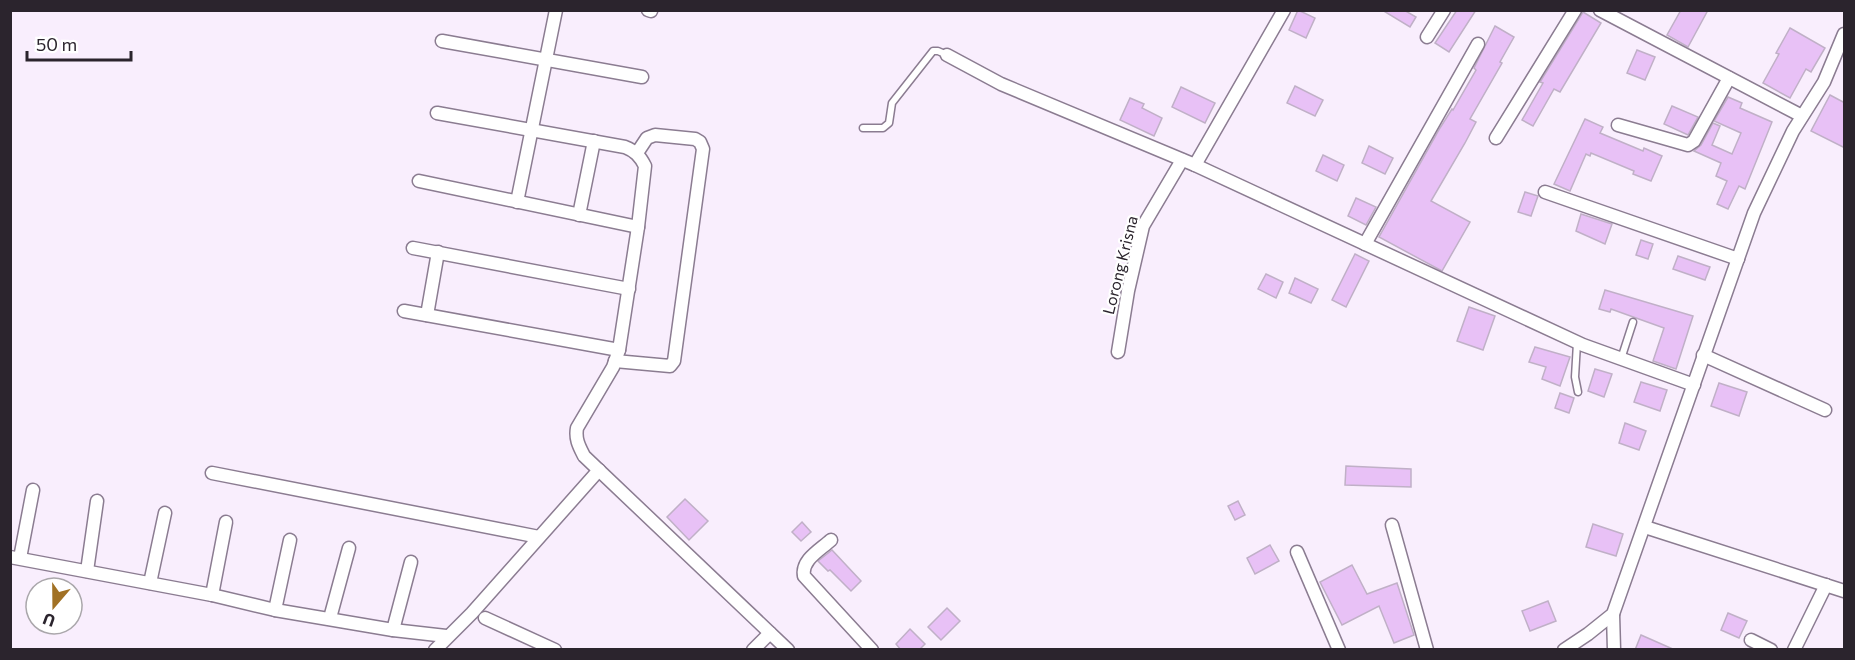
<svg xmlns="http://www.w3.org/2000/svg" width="1855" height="660" font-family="Commissioner,sans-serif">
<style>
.building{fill:#e8c1f6;stroke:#c0b0c7;stroke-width:1.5}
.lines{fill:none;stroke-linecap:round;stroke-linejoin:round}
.lane-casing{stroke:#8b7c91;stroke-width:9}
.street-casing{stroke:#8b7c91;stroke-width:15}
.lane{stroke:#fff;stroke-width:6}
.street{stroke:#fff;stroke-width:12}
.labels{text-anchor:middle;stroke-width:4.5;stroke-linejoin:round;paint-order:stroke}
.street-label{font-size:16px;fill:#2b242d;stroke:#fff}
</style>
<rect width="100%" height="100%" fill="#f9eefd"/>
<g class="building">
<polygon points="1298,10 1315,18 1306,38 1289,30"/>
<polygon points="1382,10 1404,10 1416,17 1410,27"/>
<polygon points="1457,10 1476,10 1449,52 1435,43"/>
<polygon points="1681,10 1708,10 1688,47 1667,35"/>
<polygon points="1583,12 1601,23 1560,92 1554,89 1533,126 1522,120 1543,83 1540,82"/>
<polygon points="1495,26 1514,37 1500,62 1502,63 1470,119 1476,122 1465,143 1431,201 1470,222 1442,271 1379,237 1440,128 1452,109 1453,110 1476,70 1474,68"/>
<polygon points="1790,28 1825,48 1811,72 1806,69 1790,98 1763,83 1779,54 1776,53"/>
<polygon points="1637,50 1655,57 1645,80 1627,73"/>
<polygon points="1295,86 1323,100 1315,116 1287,103"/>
<polygon points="1181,87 1215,103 1205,123 1172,107"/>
<polygon points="1830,95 1845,103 1845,148 1811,131"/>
<polygon points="1728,97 1742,103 1740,108 1772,122 1745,189 1739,186 1728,209 1717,204 1727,181 1716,176 1721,163 1694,151 1701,145 1713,123 1720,126 1712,145 1732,154 1741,133 1714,121"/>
<polygon points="1130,98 1144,104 1142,108 1162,118 1154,136 1120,120"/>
<polygon points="1672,106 1698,117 1688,135 1664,124"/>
<polygon points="1585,119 1603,127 1600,133 1643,151 1644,148 1662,156 1651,181 1633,174 1634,171 1591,153 1590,156 1586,154 1570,191 1554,184"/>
<polygon points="1369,146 1393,158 1385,174 1362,163"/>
<polygon points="1323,155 1344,165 1337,181 1316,171"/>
<polygon points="1525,192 1538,196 1531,216 1518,212"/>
<polygon points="1356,198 1376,207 1366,225 1348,216"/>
<polygon points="1581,214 1612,224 1605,244 1576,231"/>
<polygon points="1641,240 1653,244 1648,259 1636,255"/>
<polygon points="1355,254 1369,261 1346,307 1332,300"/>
<polygon points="1678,256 1710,267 1705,280 1673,269"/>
<polygon points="1266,274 1283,282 1276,298 1258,289"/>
<polygon points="1295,278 1318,289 1311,303 1289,293"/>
<polygon points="1605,290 1693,316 1676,369 1653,361 1664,328 1611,309 1610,312 1599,309"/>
<polygon points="1469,307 1495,316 1483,350 1457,341"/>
<polygon points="1535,347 1570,357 1560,386 1542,379 1546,367 1529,362"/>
<polygon points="1595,369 1612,374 1604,397 1588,391"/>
<polygon points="1641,382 1667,390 1660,411 1634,402"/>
<polygon points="1719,383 1747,392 1739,416 1711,406"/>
<polygon points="1560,393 1574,398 1569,413 1555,408"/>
<polygon points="1625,423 1646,431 1639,450 1619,443"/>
<polygon points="1346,466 1411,469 1411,487 1345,485"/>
<polygon points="685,499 708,521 689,540 667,517"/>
<polygon points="1238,501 1245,515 1235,520 1228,506"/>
<polygon points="802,522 811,532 801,541 792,532"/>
<polygon points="1593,524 1623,534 1616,556 1586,547"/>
<polygon points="1270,545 1279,561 1255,574 1247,558"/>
<polygon points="832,550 861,581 851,591 830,570 828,571 818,561"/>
<polygon points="1352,565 1367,594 1397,583 1414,635 1394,643 1379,606 1342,625 1320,582"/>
<polygon points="1548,601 1556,621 1530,631 1522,611"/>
<polygon points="947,608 960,621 941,640 928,627"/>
<polygon points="1728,613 1747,621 1739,638 1721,630"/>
<polygon points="910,629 925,644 919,650 901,650 896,644"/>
<polygon points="1641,635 1675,650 1635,650"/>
</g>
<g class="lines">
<g class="lane-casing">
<g id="lane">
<polyline points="863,128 883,128 889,123 892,103 933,51 938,51 947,55"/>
<polyline points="1577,343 1575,377 1578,392"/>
<polyline points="1621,359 1633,322"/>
</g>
</g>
<g class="street-casing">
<g id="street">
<polyline points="648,10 651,11"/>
<polyline points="1600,10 1802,116"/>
<polyline points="1427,37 1444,10"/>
<polyline points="442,41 642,77"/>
<polyline points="947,55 1001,84 1195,165 1583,345 1694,385"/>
<path d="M437 113 625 147C635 151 640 156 645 166L638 227 619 350 613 367 577 428C575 439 579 446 584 456L788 650"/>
<polyline points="1618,125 1688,145 1694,141 1729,78"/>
<polyline points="1496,138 1575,10"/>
<polyline points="1195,165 1284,10"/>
<polyline points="419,181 638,227"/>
<polyline points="1545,192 1738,259"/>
<polyline points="517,202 556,10"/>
<polyline points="579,215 594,141"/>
<polyline points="1365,244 1478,44"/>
<polyline points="413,248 629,289"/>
<polyline points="404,311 619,350"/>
<polyline points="427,315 438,252"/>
<polyline points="1118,352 1128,291 1143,226 1182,160"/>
<polyline points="1703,355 1825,410"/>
<polyline points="615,361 670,366 674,361 703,149 700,142 695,139 655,135 647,138 637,153"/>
<polyline points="212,473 539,537"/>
<polyline points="1392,525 1427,650"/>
<polyline points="1645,527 1844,591"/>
<path d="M831 540C820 550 801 560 804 576L872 650"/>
<polyline points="1297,552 1339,650"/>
<polyline points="10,557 212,595 275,610 393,630 446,636"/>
<polyline points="20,558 33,490"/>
<polyline points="87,571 97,501"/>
<polyline points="150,583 165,513"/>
<polyline points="212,595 226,522"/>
<polyline points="275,610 290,540"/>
<polyline points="1613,614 1614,650"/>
<polyline points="330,618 349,548"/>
<polyline points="485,618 555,650"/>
<polyline points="393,630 411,562"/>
<polyline points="1751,640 1771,650"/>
<polyline points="435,650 472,613 599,470"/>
<polyline points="753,650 770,633"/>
<polyline points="1564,650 1588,634 1613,614 1754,213 1793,131 1824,82 1844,34"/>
<polyline points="1794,650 1826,585"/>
</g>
</g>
<use href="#lane" class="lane"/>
<use href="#street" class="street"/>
</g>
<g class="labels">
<g class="street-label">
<text transform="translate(1120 265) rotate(-76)" y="6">Lorong Krisna</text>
</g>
</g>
<rect width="1855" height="660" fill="none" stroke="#2b242d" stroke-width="24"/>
<g transform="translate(54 606) rotate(200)"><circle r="28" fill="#ffffff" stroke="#aaa7ab" stroke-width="1.5"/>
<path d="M0-4.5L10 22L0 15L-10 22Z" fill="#a17124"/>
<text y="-9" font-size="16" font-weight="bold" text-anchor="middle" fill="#2b242d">U</text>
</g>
<path d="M27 51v9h104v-9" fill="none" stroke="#2b242d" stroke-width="3"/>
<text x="36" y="51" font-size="18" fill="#2b242d" stroke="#ffffff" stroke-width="4.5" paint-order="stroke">50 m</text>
</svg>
